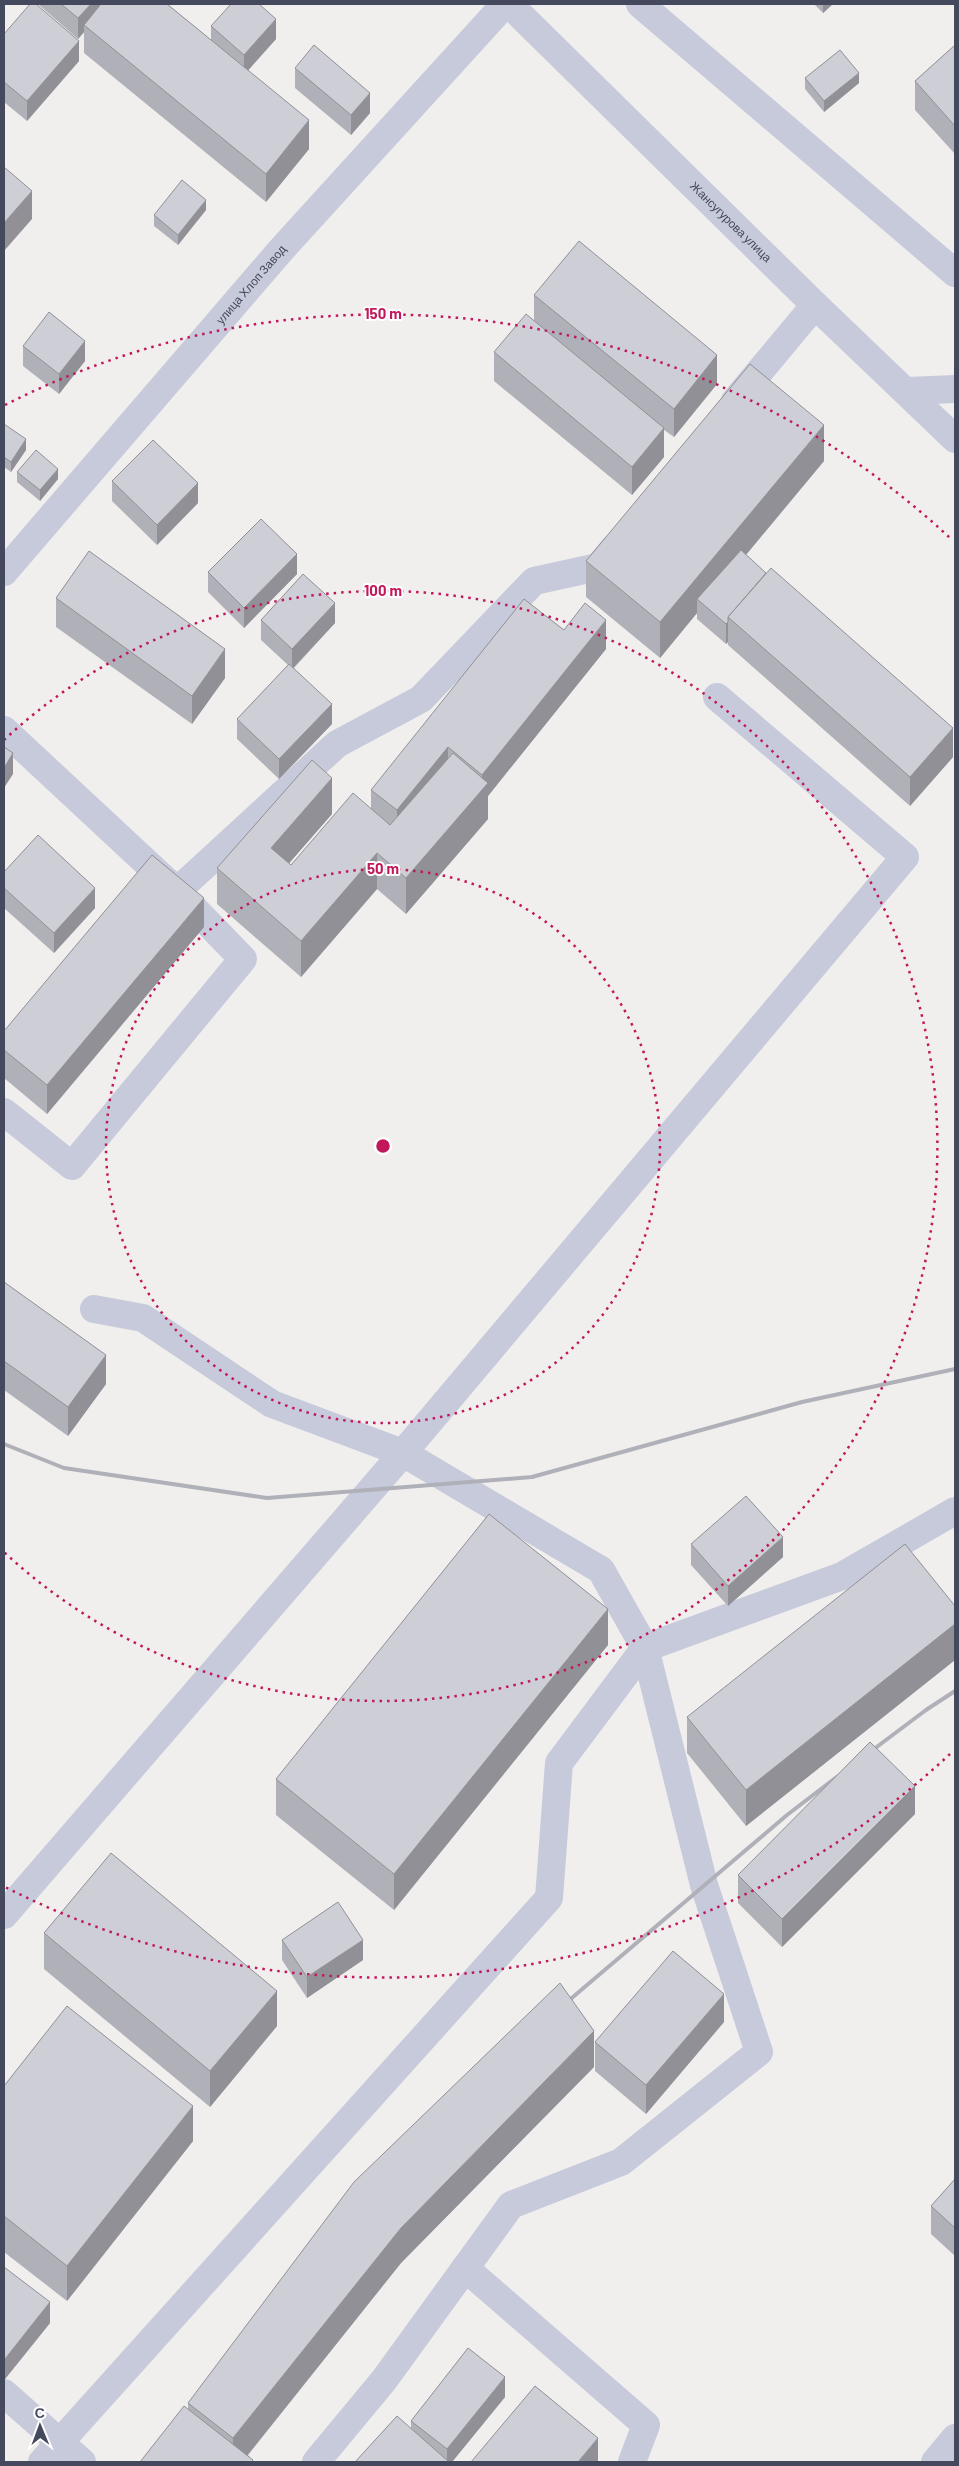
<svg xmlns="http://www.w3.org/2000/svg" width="959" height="2466" font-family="Barlow,sans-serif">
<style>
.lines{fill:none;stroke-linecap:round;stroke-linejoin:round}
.minor{stroke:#c6cada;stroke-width:28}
.rail{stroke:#b0b0b9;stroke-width:4}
.wall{fill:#b0b1b8}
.shaded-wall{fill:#909096}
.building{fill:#cdced6;stroke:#909096}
.ring{fill:none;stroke:#c2185b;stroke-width:2.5;stroke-dasharray:2.5 5}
.labels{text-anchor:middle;stroke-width:4;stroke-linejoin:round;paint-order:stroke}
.street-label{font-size:12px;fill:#45495d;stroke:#fff}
.centre{fill:#c2185b;stroke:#fff;stroke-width:2.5}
.ring-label{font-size:15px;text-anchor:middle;font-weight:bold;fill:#c2185b;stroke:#fff;stroke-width:4;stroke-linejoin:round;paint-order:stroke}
</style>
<rect width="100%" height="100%" fill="#f1efee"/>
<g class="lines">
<g class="minor">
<path id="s1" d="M509 4 815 305 955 439"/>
<polyline points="640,4 955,273"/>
<polyline points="907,391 955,389"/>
<polyline points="735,401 815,305"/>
<path id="s2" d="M4 572 281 250 505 4"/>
<polyline points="4,730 177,891 243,959 72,1166 4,1112"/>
<polyline points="177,891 337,744 421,699 534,581 598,567 614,548"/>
<polyline points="94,1309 143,1318 272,1404 403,1453 601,1570 645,1648 704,1885 759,2052 621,2162 511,2205 384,2380 316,2462"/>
<polyline points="4,1915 403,1453 905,857 717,697"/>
<polyline points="465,2268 646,2425 632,2462"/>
<polyline points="4,2393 82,2462"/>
<polyline points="42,2462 549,1898 559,1763 645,1648 842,1576 955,1511"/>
<polyline points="935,2462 955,2438"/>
</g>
<g class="rail">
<polyline points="4,1444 64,1468 267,1498 532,1477 802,1402 955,1369"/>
<polyline points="866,1755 926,1710 955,1691"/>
<polyline points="560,2008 787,1815 838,1776"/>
</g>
</g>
<g class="wall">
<polygon points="38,4 167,4 211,40 211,26 276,39 248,70 309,149 266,202 84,53 84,32 78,39"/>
<polygon points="814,4 833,4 823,13"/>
<polygon points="4,34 79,61 27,121 4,102"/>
<polygon points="955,45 955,154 915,110 915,81"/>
<polygon points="295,68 370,113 351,135 295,88"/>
<polygon points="805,78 859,83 824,112 805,89"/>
<polygon points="206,210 178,245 154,226 154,215"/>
<polygon points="534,295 717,384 674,437 664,430 664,457 632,495 494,381 494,352 534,321"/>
<polygon points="23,346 85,361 59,394 23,366"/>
<polygon points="4,424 26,450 11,472 4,467"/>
<polygon points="824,461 746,555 953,757 910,806 728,645 728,642 726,644 697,619 697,613 660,658 586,597 586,561"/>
<polygon points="17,472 58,479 40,501 17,482"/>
<polygon points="112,481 198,503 157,545 112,501"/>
<polygon points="208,572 297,574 244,628 208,592"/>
<polygon points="56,598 225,678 192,724 56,627"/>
<polygon points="261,620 335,623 294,668 332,724 279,779 237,739 237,719 288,665 261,640"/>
<polygon points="564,630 606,649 488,796 488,819 406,914 377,889 301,977 217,904 217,868 332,814 289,863 291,865 371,808 371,790"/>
<polygon points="4,872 95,908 54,953 4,908"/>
<polygon points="204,927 47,1114 4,1078 4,1031"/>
<polygon points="4,1282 106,1384 68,1436 4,1390"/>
<polygon points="691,1544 783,1557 728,1606 691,1565"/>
<polygon points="955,1606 955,1660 746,1826 687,1753 687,1717"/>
<polygon points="608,1645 394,1910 276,1815 276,1779"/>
<polygon points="915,1814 782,1947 738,1903 738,1875"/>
<polygon points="44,1933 277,2026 210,2107 44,1969"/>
<polygon points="282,1940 363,1960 307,1998 282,1960"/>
<polygon points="724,2022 646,2114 595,2071 595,2042"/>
<polygon points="594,2067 401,2263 248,2455 253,2462 188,2409 188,2403"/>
<polygon points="4,2086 193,2141 67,2301 4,2252"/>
<polygon points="955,2179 955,2256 931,2234 931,2206"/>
<polygon points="4,2267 50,2323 5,2379 4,2378"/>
<polygon points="505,2397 452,2462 355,2462 411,2429 411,2421"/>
</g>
<g class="shaded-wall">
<polygon points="91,4 109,4 84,25 84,32 78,39 78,18"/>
<polygon points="823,4 833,4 823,13"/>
<polygon points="276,19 276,39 244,75 244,55"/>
<polygon points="79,41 79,61 27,121 27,101"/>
<polygon points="859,73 859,83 824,112 824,101"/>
<polygon points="370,93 370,113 351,135 351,115"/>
<polygon points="309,120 309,149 266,202 266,174"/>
<polygon points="32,191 32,219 4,251 4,223"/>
<polygon points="206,200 206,210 178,245 178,235"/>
<polygon points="85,341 85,361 59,394 59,374"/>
<polygon points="717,355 717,384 674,437 674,409"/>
<polygon points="824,425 824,461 704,605 697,599 697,613 660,658 660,622"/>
<polygon points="664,428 664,457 632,495 632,467"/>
<polygon points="26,439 26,450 11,472 11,462"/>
<polygon points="58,469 58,479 40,501 40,490"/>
<polygon points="198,483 198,503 157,545 157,525"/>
<polygon points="297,554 297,574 244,628 244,608"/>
<polygon points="335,603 335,623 292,669 292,649"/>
<polygon points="606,620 606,649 488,796 488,819 406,914 406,878 482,790 482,775"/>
<polygon points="728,622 728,642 726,644 726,624"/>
<polygon points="225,649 225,678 192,724 192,696"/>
<polygon points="332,704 332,724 279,779 279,759"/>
<polygon points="953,728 953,757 910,806 910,777"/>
<polygon points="448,747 448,776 397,839 397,810"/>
<polygon points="13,753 13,774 4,788 4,768"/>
<polygon points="332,778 332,814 271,884 271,848"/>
<polygon points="377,853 377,889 301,977 301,941"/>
<polygon points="95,888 95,908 54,953 54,933"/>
<polygon points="204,898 204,927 47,1114 47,1085"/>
<polygon points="106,1355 106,1384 68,1436 68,1407"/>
<polygon points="783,1537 783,1557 728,1606 728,1586"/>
<polygon points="608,1609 608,1645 394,1910 394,1874"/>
<polygon points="955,1624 955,1660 746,1826 746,1790"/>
<polygon points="915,1786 915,1814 782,1947 782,1919"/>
<polygon points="363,1940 363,1960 307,1998 307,1977"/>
<polygon points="277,1991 277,2026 210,2107 210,2071"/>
<polygon points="724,1994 724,2022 646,2114 646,2085"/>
<polygon points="594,2031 594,2067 401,2263 242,2462 233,2462 233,2438 401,2228"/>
<polygon points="193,2106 193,2141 67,2301 67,2266"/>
<polygon points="50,2302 50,2323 5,2379 5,2359"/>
<polygon points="505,2377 505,2397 452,2462 447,2462 447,2449"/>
<polygon points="598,2438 598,2462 578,2462"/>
</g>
<g class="building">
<polygon points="30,4 36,4 79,41 27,101 4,82 4,34"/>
<polygon points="61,4 91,4 78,18"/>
<polygon points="101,4 167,4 309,120 266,174 84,25"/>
<polygon points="231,4 259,4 276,19 244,55 211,26"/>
<polygon points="314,45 370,93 351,115 295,68"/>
<polygon points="955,45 955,126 915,81"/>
<polygon points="840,50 859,73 824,101 805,78"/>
<polygon points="4,167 32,191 4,223"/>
<polygon points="182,180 206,200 178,235 154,215"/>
<polygon points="579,241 717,355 674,409 534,295"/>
<polygon points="49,312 85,341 59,374 23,346"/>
<polygon points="526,314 664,428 632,467 494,352"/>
<polygon points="750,364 824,425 660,622 586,561"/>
<polygon points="4,424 26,439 11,462 4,457"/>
<polygon points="153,440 198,483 157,525 112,481"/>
<polygon points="36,450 58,469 40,490 17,472"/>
<polygon points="261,519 297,554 244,608 208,572"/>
<polygon points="741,550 766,573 728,617 728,622 726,624 697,599"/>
<polygon points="89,551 225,649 192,696 56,598"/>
<polygon points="771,568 953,728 910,777 728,617"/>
<polygon points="303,574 335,603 292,649 261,620"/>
<polygon points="524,599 564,630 585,603 606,620 482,775 448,747 397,810 371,790"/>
<polygon points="289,664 332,704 279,759 237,719"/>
<polygon points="4,747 13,753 4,768"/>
<polygon points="453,753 488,783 406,878 377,853 301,941 217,868 312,760 332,778 271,848 291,865 353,793 390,825"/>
<polygon points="38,835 95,888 54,933 4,888 4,872"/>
<polygon points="152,855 204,898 47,1085 4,1050 4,1031"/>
<polygon points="4,1282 106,1355 68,1407 4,1361"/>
<polygon points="746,1496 783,1537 728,1586 691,1544"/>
<polygon points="489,1514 608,1609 394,1874 276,1779"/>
<polygon points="905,1544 955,1606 955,1624 746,1790 687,1717"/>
<polygon points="870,1742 915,1786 782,1919 738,1875"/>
<polygon points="111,1853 277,1991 210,2071 44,1933"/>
<polygon points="338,1902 363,1940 307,1977 282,1940"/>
<polygon points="673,1951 724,1994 646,2085 595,2042"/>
<polygon points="560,1983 594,2031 401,2228 233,2438 188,2403 354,2182"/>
<polygon points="67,2006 193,2106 67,2266 4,2216 4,2086"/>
<polygon points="955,2179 955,2228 931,2206"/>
<polygon points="4,2267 50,2302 5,2359 4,2357"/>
<polygon points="468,2348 505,2377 447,2449 411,2421"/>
<polygon points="535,2386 598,2438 578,2462 471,2462"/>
<polygon points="184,2406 253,2460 251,2462 140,2462"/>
<polygon points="397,2416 449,2462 355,2462"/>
</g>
<g class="ring">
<circle cx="383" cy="1146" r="277"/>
<path d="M4 740A555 555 0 1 1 4 1552"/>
<path d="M950 1754A832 832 0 0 1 5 1887M5 405A832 832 0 0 1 950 538"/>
</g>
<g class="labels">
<g class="street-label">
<text dy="4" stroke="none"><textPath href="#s1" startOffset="311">Жансугурова улица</textPath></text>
<text dy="4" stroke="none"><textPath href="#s2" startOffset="379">улица Хлоп Завод</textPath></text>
</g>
</g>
<circle cx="383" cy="1146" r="8" class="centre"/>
<g class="ring-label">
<text x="383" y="319">150 m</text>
<text x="383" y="596">100 m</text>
<text x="383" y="874">50 m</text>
</g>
<rect width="959" height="2466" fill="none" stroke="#45495d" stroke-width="10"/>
<g transform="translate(40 2426) rotate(359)" stroke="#ffffff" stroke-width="4" paint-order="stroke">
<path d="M0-4L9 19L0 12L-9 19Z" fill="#45495d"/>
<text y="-8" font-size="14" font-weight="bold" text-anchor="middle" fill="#45495d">С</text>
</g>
</svg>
